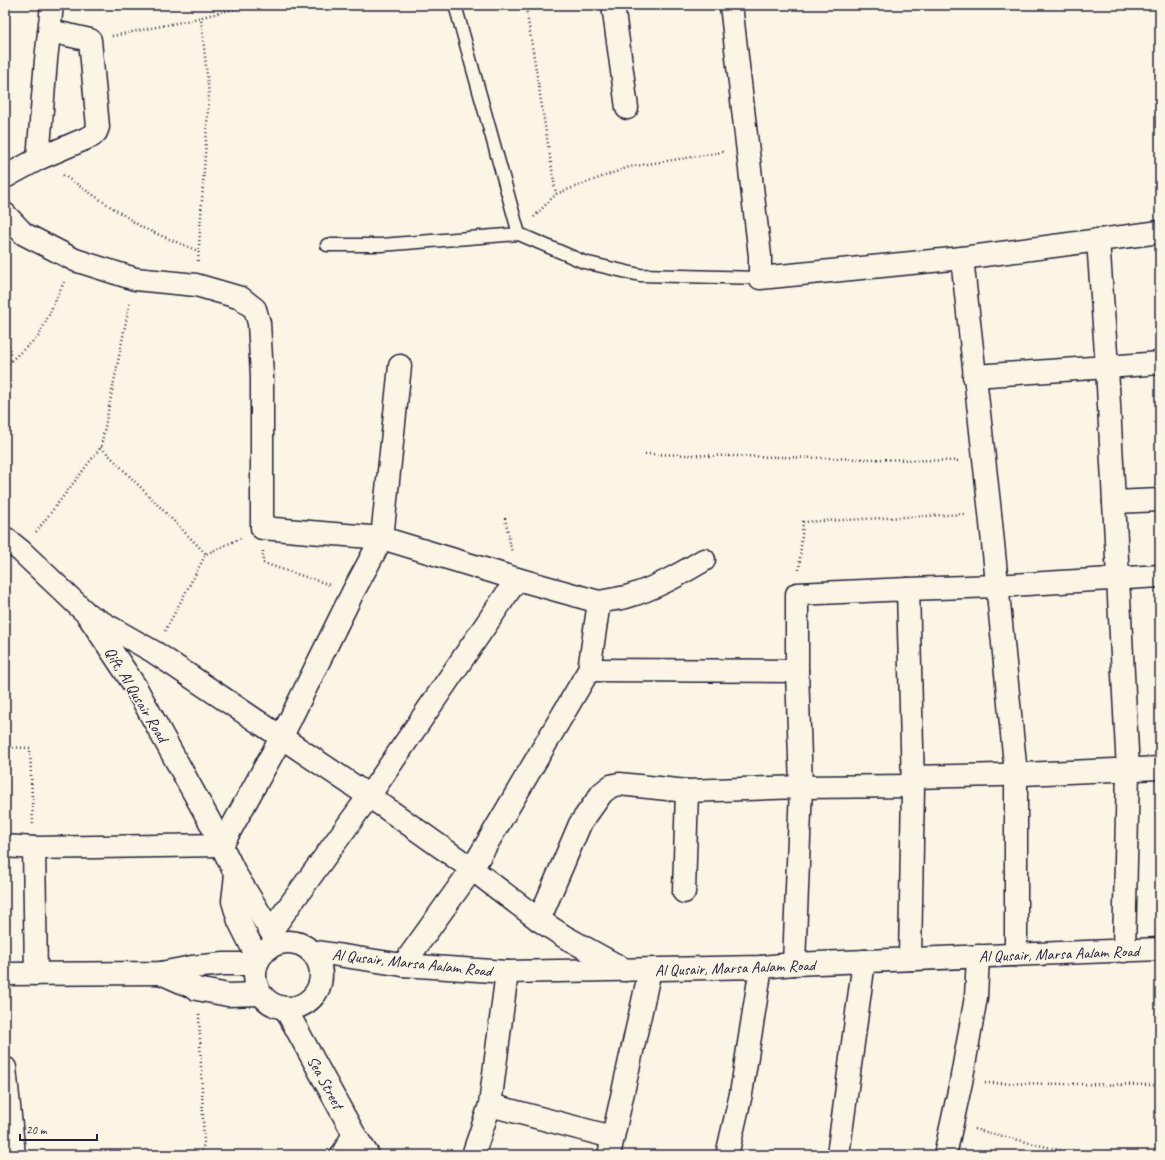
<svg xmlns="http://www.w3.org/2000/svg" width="1165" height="1160" font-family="Caveat,sans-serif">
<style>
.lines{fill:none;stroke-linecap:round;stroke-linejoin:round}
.service-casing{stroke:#22223b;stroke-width:15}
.minor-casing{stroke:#22223b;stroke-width:25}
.tertiary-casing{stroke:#22223b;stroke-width:25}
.primary-casing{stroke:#22223b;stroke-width:25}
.path{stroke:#22223b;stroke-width:2.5;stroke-dasharray:1 3;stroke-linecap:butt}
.service{stroke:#fcf5e5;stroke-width:12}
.minor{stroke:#fcf5e5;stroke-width:22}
.tertiary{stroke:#fcf5e5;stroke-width:22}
.primary{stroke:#fcf5e5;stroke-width:22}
.labels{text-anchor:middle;stroke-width:3.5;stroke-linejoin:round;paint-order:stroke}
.street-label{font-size:16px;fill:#22223b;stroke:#fcf5e5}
</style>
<rect width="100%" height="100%" fill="#fcf5e5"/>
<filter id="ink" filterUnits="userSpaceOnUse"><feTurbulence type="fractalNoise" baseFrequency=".025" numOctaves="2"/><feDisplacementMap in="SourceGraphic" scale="8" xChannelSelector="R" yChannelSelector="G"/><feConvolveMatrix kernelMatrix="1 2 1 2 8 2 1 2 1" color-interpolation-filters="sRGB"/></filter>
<g filter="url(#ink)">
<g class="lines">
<g class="service-casing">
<g id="service">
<polyline points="455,5 519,234"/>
<polyline points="327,245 381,245 519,234 584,262 640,275 760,278"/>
</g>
</g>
<g class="minor-casing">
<g id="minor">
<polyline points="613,5 627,108"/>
<polyline points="731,5 760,256 760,278 962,258 1160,232"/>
<polyline points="38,159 46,60 52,5"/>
<polyline points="5,177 38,159 92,136 96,132 98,127 90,40 50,31"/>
<polyline points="5,214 24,234 75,260 135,279 196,285 241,298 255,309 259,323 262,376 262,528 382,538 517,579 599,602 589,670 472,869 403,965"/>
<polyline points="1098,240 1107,367 1160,363"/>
<polyline points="962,258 990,513 1016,774 1016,953 1014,955"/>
<polyline points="974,376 1107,367 1114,502 1160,500"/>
<polyline points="1114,502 1128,770 1124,951"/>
<polyline points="908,589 996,586 1160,576"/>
<path d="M599 602C608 600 617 599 626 597 654 589 679 575 704 560"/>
<polyline points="87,614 154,652 369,796 472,869 539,920 565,937 625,970"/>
<polyline points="589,670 797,671"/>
<polyline points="912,777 1000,775 1160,768"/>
<polyline points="5,846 34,848 222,845 281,738 353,592 382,538 400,366"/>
<polyline points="34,848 36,974"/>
<polyline points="684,892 687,791"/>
<polyline points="539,920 580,824 602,793 611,786 619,784 687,791 801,787 913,786"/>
<polyline points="271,931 369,796 517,579"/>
<polyline points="794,964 801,787 797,671 797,594 908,589 913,786 910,959"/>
<polyline points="5,1068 14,1155"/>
<polyline points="490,1105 612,1137"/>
<polyline points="342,1155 354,1134"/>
<polyline points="473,1155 490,1105 507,972"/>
<polyline points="609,1155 650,970"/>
<polyline points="727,1155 741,1094 761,967"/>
<polyline points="838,1155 864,961"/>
<polyline points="945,1155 961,1082 976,997 978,956"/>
</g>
</g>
<g class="tertiary-casing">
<polyline id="tertiary" points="285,1008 354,1134 368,1155"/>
</g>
<g class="primary-casing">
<g id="primary">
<polyline points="5,538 21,551 87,614 135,686 210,822 236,875 278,943"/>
<polyline points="236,875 233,901 239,921 258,959"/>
<circle cx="288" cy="975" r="33"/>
<polyline points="311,951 403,965 507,972 761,967 794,964 1160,949"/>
<polyline points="161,973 197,989 228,995 260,994"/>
<polyline points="5,974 161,973 192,967 224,964 255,964"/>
</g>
</g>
<g class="path">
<polyline points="526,8 556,194"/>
<polyline points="112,36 186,21 250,5"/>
<polyline points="63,175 143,228 198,251"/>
<polyline points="534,217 556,194 629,167 723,152"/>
<polyline points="198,261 209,95 201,18"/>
<polyline points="5,366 39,336 64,282"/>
<polyline points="101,447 206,554"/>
<polyline points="645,454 960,461"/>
<polyline points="505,518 512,553"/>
<polyline points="36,532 101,447 130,301"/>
<polyline points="263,551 263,563 330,585"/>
<polyline points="799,570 803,522 966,514"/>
<polyline points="165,631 206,554 241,538"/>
<polyline points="5,747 30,748 33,824"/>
<polyline points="199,1014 204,1143 201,1155"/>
<polyline points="985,1083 1160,1085"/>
<polyline points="974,1129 1079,1155"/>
</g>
<use href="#service" class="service"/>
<use href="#minor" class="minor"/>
<use href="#tertiary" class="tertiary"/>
<use href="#primary" class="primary"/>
</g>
</g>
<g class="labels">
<g class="street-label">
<text transform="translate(137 694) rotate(59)" y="6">Qift, Al Qusair Road</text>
<text transform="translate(1059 953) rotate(-2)" y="6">Al Qusair, Marsa Aalam Road</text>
<text transform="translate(412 962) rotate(6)" y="6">Al Qusair, Marsa Aalam Road</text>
<text transform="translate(735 967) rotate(-2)" y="6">Al Qusair, Marsa Aalam Road</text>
<text transform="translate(326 1082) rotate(61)" y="6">Sea Street</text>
</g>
</g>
<rect width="1165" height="1160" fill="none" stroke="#fcf5e5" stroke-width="20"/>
<rect x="10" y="10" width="1145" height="1140" fill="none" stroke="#22223b" stroke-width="1.5" filter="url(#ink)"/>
<path d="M20 1134v6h77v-6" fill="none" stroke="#22223b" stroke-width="2"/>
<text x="26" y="1134" font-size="12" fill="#22223b" stroke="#fcf5e5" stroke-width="3" paint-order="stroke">20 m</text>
</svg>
